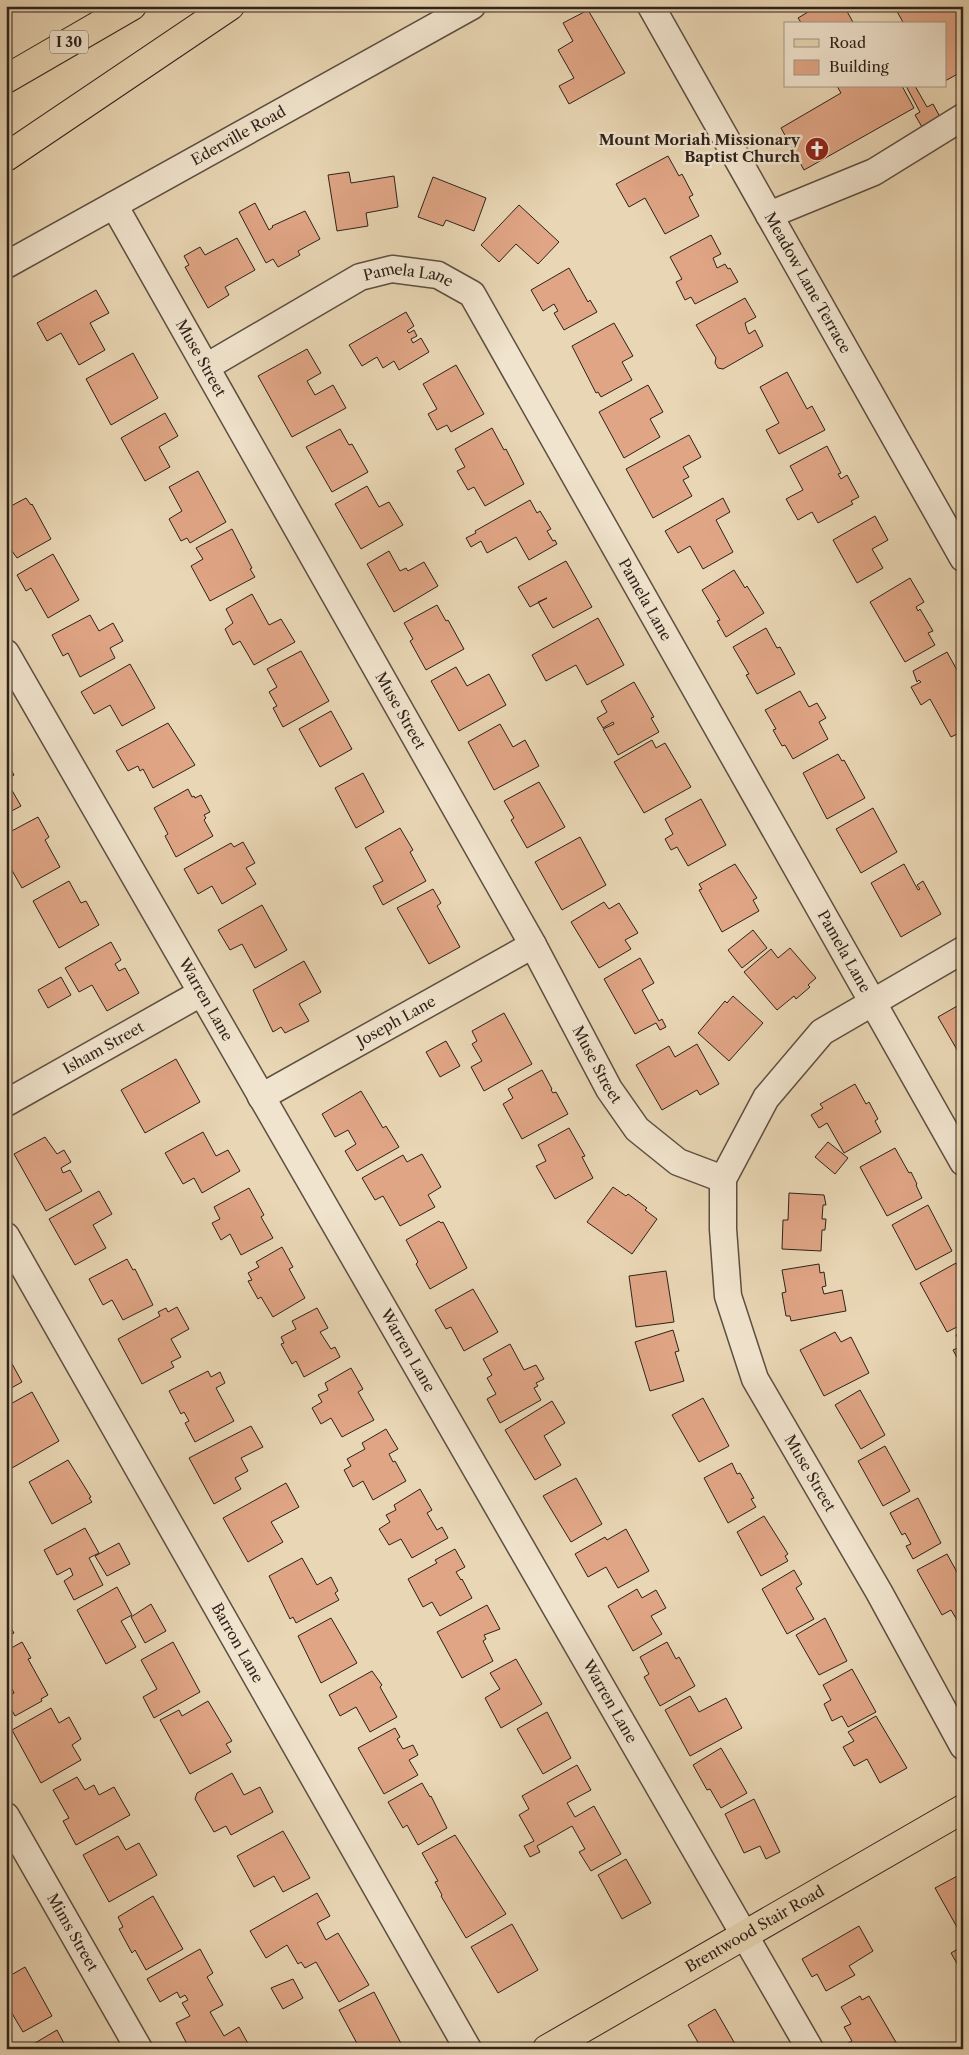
<svg xmlns="http://www.w3.org/2000/svg" width="969" height="2055" font-family="'Libre Caslon Text',serif">
<style>
.building{fill:#e0a585;stroke:#2e221a}
.lines{fill:none;stroke-linecap:round;stroke-linejoin:round}
.minor-casing{stroke:#5d4f40;stroke-width:29}
.major-casing{stroke:#2e221a;stroke-width:30}
.highway-casing{stroke:#2e221a;stroke-width:30}
.minor{stroke:#f1e4ce;stroke-width:26}
.major{stroke:#e9d6b4;stroke-width:28}
.highway{stroke:#e9d6b4;stroke-width:28}
.labels{text-anchor:middle;stroke-width:5;stroke-linejoin:round;paint-order:stroke}
.shield{fill:#f1e4ce;stroke:#685c50;stroke-width:1}
.shield-label{font-size:14px;font-weight:bold;fill:#2e221a}
.street-label{font-size:15px;fill:#2e221a;stroke:#f1e4ce}
.poi-label{font-size:15px;font-weight:bold;fill:#2e221a;stroke:#f1e4ce;text-anchor:end}
</style>
<rect width="100%" height="100%" fill="#e9d6b4"/>
<filter id="stains"><feTurbulence type="fractalNoise" baseFrequency=".004" numOctaves="4"/><feColorMatrix values="0 0 0 0 .2 0 0 0 0 .09 0 0 0 0 .02 0 0 0 .5 -.17"/></filter>
<radialGradient id="worn" r=".72"><stop offset=".6" stop-color="#630" stop-opacity="0"/><stop offset="1" stop-color="#630" stop-opacity=".3"/></radialGradient>
<g class="building">
<polygon points="818,6 844,6 854,24 802,24 798,18"/>
<polygon points="894,6 963,6 963,71 945,81 945,24 904,24"/>
<polygon points="588,10 625,73 569,104 559,86 574,78 558,50 573,41 563,23"/>
<polygon points="837,86 902,86 914,108 804,170 781,128 841,93"/>
<polygon points="906,86 915,86 927,107 933,104 940,117 922,127 915,115 920,112"/>
<polygon points="668,156 679,176 682,174 693,195 689,197 699,216 665,234 645,198 629,207 616,184"/>
<polygon points="349,172 351,183 394,176 398,207 366,213 368,226 337,231 328,175"/>
<polygon points="433,177 486,198 474,231 446,220 443,226 418,217"/>
<polygon points="255,203 269,230 273,227 272,226 305,211 320,239 298,251 300,255 278,267 273,259 266,263 239,212"/>
<polygon points="519,205 559,242 538,264 516,244 499,262 481,245"/>
<polygon points="711,235 721,254 713,258 717,268 725,264 728,269 730,268 738,282 695,304 691,297 685,300 676,282 682,279 670,257"/>
<polygon points="237,238 255,270 225,287 229,295 208,308 185,267 189,265 184,256 200,247 205,255"/>
<polygon points="569,268 588,302 590,300 597,312 564,330 554,313 558,311 554,304 543,311 531,290"/>
<polygon points="96,290 109,313 90,323 105,350 79,365 61,333 47,341 37,323"/>
<polygon points="745,298 756,317 745,323 747,330 749,334 755,330 763,346 723,369 718,368 715,363 716,358 696,325"/>
<polygon points="406,312 414,326 407,331 409,333 414,330 417,336 411,339 413,343 421,338 429,352 399,370 394,361 383,368 377,357 362,366 349,345"/>
<polygon points="614,323 633,356 622,362 632,380 601,397 598,392 596,393 572,346"/>
<polygon points="307,349 321,373 307,381 315,395 333,385 346,408 292,437 258,376"/>
<polygon points="133,353 158,398 111,425 86,379"/>
<polygon points="456,365 484,414 451,432 447,425 437,430 428,414 437,409 423,384"/>
<polygon points="787,372 807,409 812,406 825,430 779,454 766,430 779,423 760,387"/>
<polygon points="648,385 663,412 650,419 660,437 624,458 599,412"/>
<polygon points="165,413 178,436 159,447 170,467 145,481 121,438"/>
<polygon points="492,428 504,450 506,449 524,484 485,506 474,487 468,490 457,471 465,467 455,449"/>
<polygon points="340,429 349,445 352,444 368,472 332,492 306,447"/>
<polygon points="689,435 701,457 683,467 689,477 683,480 692,496 653,518 626,469"/>
<polygon points="827,446 841,473 838,474 841,479 847,475 859,497 851,501 853,504 818,523 812,512 798,520 786,499 803,490 790,466"/>
<polygon points="198,471 226,522 190,543 187,538 181,541 169,519 182,511 169,487"/>
<polygon points="367,486 379,507 389,502 403,525 361,549 335,504"/>
<polygon points="26,498 31,505 32,504 51,539 17,558 6,543 6,502 8,501 11,506"/>
<polygon points="723,498 730,512 716,520 733,552 703,569 690,546 678,553 665,531"/>
<polygon points="530,500 537,513 540,511 551,529 547,531 553,541 555,540 557,544 529,560 516,537 487,553 481,541 471,547 466,538 476,533 475,531"/>
<polygon points="875,516 888,540 872,549 883,568 857,583 833,540"/>
<polygon points="232,529 252,568 250,569 255,577 210,601 191,566 203,559 196,548"/>
<polygon points="389,551 400,571 406,568 408,571 424,562 438,586 394,612 367,564"/>
<polygon points="53,554 79,600 48,618 31,588 26,591 17,575"/>
<polygon points="566,561 592,607 553,628 538,602 547,598 530,607 518,587"/>
<polygon points="734,570 745,588 747,586 764,613 726,637 717,621 720,620 702,590"/>
<polygon points="910,578 924,602 916,607 918,611 920,609 933,631 928,633 935,645 905,662 870,602"/>
<polygon points="252,594 269,625 281,619 295,642 254,665 240,641 233,645 225,629 233,623 226,609"/>
<polygon points="437,605 446,621 448,620 464,649 426,670 410,641 413,639 404,623"/>
<polygon points="90,615 99,631 113,623 123,641 110,648 115,658 80,677 68,653 63,656 52,635"/>
<polygon points="598,618 624,665 587,685 576,665 546,681 532,655"/>
<polygon points="766,628 777,648 780,647 795,674 757,694 746,675 749,674 733,647"/>
<polygon points="301,651 329,701 283,727 273,708 277,706 269,692 277,687 267,669"/>
<polygon points="947,652 957,670 961,668 963,671 963,731 951,737 930,699 921,705 911,687 921,682 919,680 917,682 913,671"/>
<polygon points="130,664 155,708 122,726 110,705 94,714 81,692"/>
<polygon points="456,667 467,686 489,674 506,705 459,731 431,681"/>
<polygon points="634,682 654,717 651,718 659,732 618,755 603,729 614,724 613,722 603,728 597,718 607,712 601,701"/>
<polygon points="800,691 809,707 817,703 826,718 819,722 828,739 793,759 785,745 782,746 773,730 776,729 765,710"/>
<polygon points="331,711 352,749 320,767 299,729"/>
<polygon points="168,723 195,765 153,788 143,769 140,771 138,766 128,771 116,751"/>
<polygon points="500,724 513,747 525,740 539,766 494,790 468,742"/>
<polygon points="652,740 656,748 665,743 691,787 644,813 614,762"/>
<polygon points="838,754 842,761 844,760 865,798 827,819 803,773"/>
<polygon points="6,761 14,775 6,780"/>
<polygon points="363,773 384,812 356,828 335,788"/>
<polygon points="6,780 21,806 6,814"/>
<polygon points="539,782 565,827 527,848 511,820 514,818 504,801"/>
<polygon points="188,789 192,797 194,796 195,798 201,795 210,812 204,815 206,818 204,820 213,836 176,857 165,836 168,834 154,808"/>
<polygon points="701,799 726,845 688,866 677,847 671,850 665,839 673,834 665,819"/>
<polygon points="873,808 897,852 861,873 836,829"/>
<polygon points="38,817 49,837 45,840 60,867 22,888 6,860 6,834"/>
<polygon points="400,828 413,850 410,852 426,881 383,905 373,886 383,881 365,848"/>
<polygon points="580,837 606,885 562,910 535,862"/>
<polygon points="243,842 255,863 246,868 256,884 222,904 212,886 198,894 184,869 231,843 234,847"/>
<polygon points="735,864 757,898 753,900 759,911 722,932 699,890 702,889 699,884"/>
<polygon points="904,864 918,890 920,889 917,885 923,881 941,914 901,937 871,883"/>
<polygon points="69,881 81,903 86,901 99,925 59,948 33,901"/>
<polygon points="433,889 441,903 437,906 460,947 429,964 397,908"/>
<polygon points="604,902 609,909 619,903 638,933 625,940 631,949 599,968 571,922"/>
<polygon points="262,905 287,950 255,968 242,944 230,950 218,930"/>
<polygon points="753,930 767,948 742,968 728,950"/>
<polygon points="111,942 121,960 115,964 119,971 125,968 139,993 107,1011 92,985 79,992 65,968"/>
<polygon points="790,948 816,978 808,985 810,987 796,999 794,996 777,1010 744,972 771,949 778,958"/>
<polygon points="640,958 654,983 642,990 659,1021 662,1019 666,1027 660,1030 656,1023 635,1034 604,979"/>
<polygon points="304,961 321,992 299,1004 309,1021 285,1033 281,1027 273,1032 253,990"/>
<polygon points="61,977 71,995 48,1008 38,990"/>
<polygon points="733,996 763,1023 729,1061 698,1033 725,1001 727,1003"/>
<polygon points="959,1005 961,1010 963,1009 963,1060 938,1017"/>
<polygon points="504,1013 532,1064 484,1091 471,1067 482,1061 472,1044 477,1041 472,1031"/>
<polygon points="446,1041 460,1066 440,1077 426,1052"/>
<polygon points="697,1044 719,1084 700,1095 697,1090 662,1110 636,1065 669,1046 675,1057"/>
<polygon points="176,1059 200,1102 145,1133 121,1090"/>
<polygon points="542,1070 552,1089 551,1090 553,1093 556,1092 568,1114 522,1139 503,1104 513,1098 508,1089"/>
<polygon points="855,1084 866,1104 869,1102 878,1119 875,1121 881,1132 844,1153 827,1123 819,1128 811,1115 823,1108 820,1104"/>
<polygon points="361,1091 383,1128 386,1126 399,1147 357,1171 345,1151 356,1144 348,1130 335,1137 322,1114"/>
<polygon points="569,1128 585,1156 582,1157 593,1178 555,1199 536,1166 546,1161 538,1145"/>
<polygon points="203,1132 216,1156 228,1150 240,1171 202,1193 194,1178 183,1184 165,1153"/>
<polygon points="45,1137 57,1154 64,1150 71,1162 61,1168 63,1173 70,1170 82,1191 46,1211 14,1154"/>
<polygon points="828,1142 848,1158 835,1174 815,1157"/>
<polygon points="895,1148 909,1173 911,1172 917,1184 916,1185 922,1198 887,1216 860,1167"/>
<polygon points="422,1154 441,1187 428,1195 435,1207 400,1226 383,1196 375,1200 362,1178 403,1155 407,1162"/>
<polygon points="613,1187 626,1196 628,1194 647,1208 645,1210 657,1219 632,1254 587,1222"/>
<polygon points="249,1188 264,1215 261,1217 273,1238 241,1255 230,1234 221,1240 212,1223 220,1219 214,1207"/>
<polygon points="99,1191 112,1214 93,1225 106,1248 75,1265 49,1219"/>
<polygon points="789,1193 824,1195 826,1205 823,1205 822,1219 826,1219 825,1230 822,1230 821,1251 782,1249 783,1220 788,1220"/>
<polygon points="928,1205 952,1251 916,1270 892,1225"/>
<polygon points="439,1221 441,1223 443,1222 467,1268 430,1289 416,1264 418,1262 406,1240"/>
<polygon points="282,1247 293,1267 289,1269 305,1298 273,1317 261,1297 258,1299 248,1281 252,1280 248,1273 259,1267 256,1262"/>
<polygon points="127,1259 133,1270 135,1269 153,1305 123,1320 112,1300 103,1305 89,1279"/>
<polygon points="956,1263 963,1276 963,1324 947,1332 920,1283"/>
<polygon points="819,1264 820,1273 824,1272 826,1286 822,1287 824,1294 842,1290 846,1311 791,1321 790,1316 786,1316 782,1293 786,1292 782,1270"/>
<polygon points="666,1271 674,1322 636,1327 629,1276"/>
<polygon points="473,1289 498,1332 464,1351 451,1327 446,1329 435,1310"/>
<polygon points="177,1307 189,1329 171,1339 181,1357 171,1362 174,1367 142,1384 118,1339 160,1316 158,1312 166,1308 168,1312"/>
<polygon points="317,1308 328,1328 320,1332 331,1349 335,1347 340,1357 304,1377 296,1361 292,1364 281,1344 284,1343 281,1337 296,1329 292,1321"/>
<polygon points="673,1330 679,1351 675,1352 684,1381 650,1391 635,1342"/>
<polygon points="963,1331 963,1364 960,1363 953,1350 962,1346 956,1335"/>
<polygon points="835,1332 841,1342 851,1337 869,1373 824,1396 800,1350"/>
<polygon points="510,1344 524,1370 536,1365 544,1379 536,1383 538,1386 534,1388 541,1400 500,1423 487,1399 496,1394 487,1378 492,1375 483,1359"/>
<polygon points="10,1360 22,1382 6,1391 6,1363"/>
<polygon points="351,1368 363,1389 358,1392 374,1420 342,1437 331,1418 321,1424 312,1408 322,1402 318,1395 328,1390 325,1383"/>
<polygon points="208,1371 211,1377 220,1372 225,1383 216,1388 234,1421 195,1442 185,1423 189,1421 184,1412 181,1414 169,1391"/>
<polygon points="860,1390 885,1435 861,1449 835,1405"/>
<polygon points="32,1392 59,1441 12,1468 6,1459 6,1437 11,1434 7,1427 9,1426 6,1421 6,1411 9,1409 7,1406"/>
<polygon points="703,1398 729,1446 699,1462 672,1415"/>
<polygon points="552,1401 565,1423 544,1436 561,1465 535,1480 505,1430"/>
<polygon points="251,1426 263,1447 241,1458 248,1471 235,1478 241,1489 214,1504 189,1458"/>
<polygon points="386,1429 398,1449 389,1454 393,1462 395,1461 406,1481 373,1500 363,1481 353,1487 344,1470 351,1466 347,1459 365,1449 362,1443"/>
<polygon points="885,1446 910,1491 883,1506 858,1461"/>
<polygon points="68,1460 91,1497 89,1498 92,1502 52,1524 29,1482"/>
<polygon points="732,1463 737,1474 740,1473 754,1498 751,1499 756,1507 728,1523 704,1478"/>
<polygon points="576,1478 602,1524 571,1542 543,1496"/>
<polygon points="286,1483 299,1507 271,1522 283,1542 248,1562 223,1518"/>
<polygon points="420,1489 432,1510 427,1513 437,1530 442,1527 448,1538 412,1558 401,1539 389,1545 379,1529 390,1522 386,1515 396,1510 394,1505"/>
<polygon points="918,1498 941,1543 913,1559 906,1546 911,1544 905,1533 902,1535 890,1513"/>
<polygon points="764,1516 788,1554 785,1556 788,1561 761,1576 737,1532"/>
<polygon points="85,1528 99,1553 89,1558 103,1585 74,1600 64,1581 73,1575 70,1568 57,1575 44,1550"/>
<polygon points="626,1529 649,1571 618,1588 606,1567 588,1577 575,1554 605,1537 607,1540"/>
<polygon points="119,1543 130,1564 107,1576 95,1556"/>
<polygon points="455,1549 465,1567 456,1572 461,1580 462,1579 472,1598 440,1616 432,1602 423,1607 408,1579 437,1563 435,1560"/>
<polygon points="947,1554 963,1583 963,1630 951,1610 942,1615 917,1570"/>
<polygon points="302,1558 317,1585 331,1577 338,1591 335,1593 339,1600 296,1623 293,1617 290,1619 269,1576"/>
<polygon points="794,1570 802,1584 796,1588 814,1619 787,1634 762,1589"/>
<polygon points="117,1587 132,1615 121,1621 136,1647 106,1664 77,1610"/>
<polygon points="637,1589 642,1598 656,1590 666,1608 651,1616 662,1634 633,1651 608,1606"/>
<polygon points="151,1604 166,1631 145,1643 131,1617"/>
<polygon points="487,1605 500,1629 484,1635 486,1639 483,1641 493,1661 462,1678 437,1632"/>
<polygon points="331,1618 357,1663 321,1683 298,1636"/>
<polygon points="825,1618 847,1661 819,1675 796,1635"/>
<polygon points="6,1620 14,1633 6,1637"/>
<polygon points="22,1642 31,1658 28,1659 48,1695 41,1699 42,1701 15,1716 6,1700 6,1697 14,1693 8,1681 6,1682 6,1651"/>
<polygon points="173,1642 200,1692 154,1718 143,1697 157,1689 141,1660"/>
<polygon points="667,1642 676,1659 679,1657 695,1686 660,1706 644,1677 649,1674 640,1657"/>
<polygon points="516,1659 542,1704 501,1728 485,1698 500,1689 490,1673"/>
<polygon points="852,1669 876,1712 848,1727 842,1716 832,1721 824,1704 831,1700 823,1685"/>
<polygon points="372,1671 382,1685 380,1687 397,1717 370,1732 356,1707 340,1716 329,1695"/>
<polygon points="690,1696 699,1712 726,1698 742,1728 690,1756 665,1710"/>
<polygon points="208,1701 232,1741 226,1744 231,1752 190,1774 160,1720 179,1710 182,1716"/>
<polygon points="51,1708 59,1723 69,1717 81,1739 72,1745 81,1760 41,1783 12,1730"/>
<polygon points="547,1712 571,1758 543,1774 517,1729"/>
<polygon points="876,1716 907,1768 880,1783 867,1759 854,1766 843,1747 854,1741 848,1732"/>
<polygon points="395,1728 400,1737 397,1739 403,1749 413,1745 418,1755 409,1760 418,1775 384,1794 358,1748"/>
<polygon points="721,1748 747,1793 721,1808 710,1789 707,1790 693,1765"/>
<polygon points="577,1765 591,1790 567,1803 575,1817 594,1806 621,1854 591,1871 579,1852 585,1849 572,1826 537,1846 540,1852 530,1857 524,1846 534,1841 519,1815 529,1809 522,1796"/>
<polygon points="232,1773 244,1795 260,1787 273,1812 231,1835 226,1826 214,1832 195,1799 197,1793"/>
<polygon points="77,1777 85,1790 94,1785 99,1795 114,1787 130,1815 76,1845 63,1821 69,1818 53,1790"/>
<polygon points="422,1783 430,1797 431,1796 447,1828 418,1845 407,1825 403,1828 388,1802"/>
<polygon points="754,1799 780,1852 766,1859 760,1846 744,1853 725,1814"/>
<polygon points="283,1831 310,1878 283,1892 274,1876 254,1887 237,1856"/>
<polygon points="455,1835 506,1914 466,1938 441,1896 442,1895 435,1882 438,1881 422,1853"/>
<polygon points="118,1836 126,1850 139,1843 157,1875 109,1902 83,1855"/>
<polygon points="626,1859 651,1903 622,1919 598,1875"/>
<polygon points="963,1873 963,1935 962,1936 935,1888"/>
<polygon points="317,1893 330,1916 317,1923 326,1940 338,1933 369,1985 339,2002 316,1962 305,1968 301,1962 298,1964 287,1945 266,1958 250,1931"/>
<polygon points="153,1896 183,1949 146,1970 135,1950 132,1953 119,1929 123,1927 118,1917"/>
<polygon points="512,1924 538,1970 498,1993 471,1947"/>
<polygon points="859,1926 873,1951 849,1966 855,1975 826,1991 817,1974 812,1977 802,1959"/>
<polygon points="963,1946 963,1974 951,1953"/>
<polygon points="200,1949 213,1973 207,1977 223,2005 210,2012 224,2036 239,2027 251,2049 182,2049 182,2047 187,2044 176,2023 190,2016 182,2003 188,2000 185,1995 180,1998 177,1992 160,2002 147,1979"/>
<polygon points="25,1967 52,2016 23,2032 10,2010 6,2012 6,1978"/>
<polygon points="293,1979 303,1998 283,2009 271,1988"/>
<polygon points="374,1992 404,2049 360,2049 339,2010"/>
<polygon points="860,1996 862,2000 869,1996 897,2044 889,2049 852,2049 848,2043 852,2041 844,2027 851,2024 841,2007"/>
<polygon points="715,2009 738,2049 690,2049 699,2044 688,2025"/>
<polygon points="57,2030 67,2049 25,2049"/>
</g>
<g class="lines">
<g class="minor-casing">
<g id="minor">
<path id="s1" d="M651 6 963 558"/>
<path id="s2" d="M114 205 533 945 609 1089 637 1129 678 1162 723 1179"/>
<polyline points="769,215 874,172 963,117"/>
<path id="s3" d="M6 265 472 6"/>
<path id="s4" d="M206 367 360 277 392 269 438 275 472 294 963 1162"/>
<path id="s5" d="M6 653 810 2049"/>
<path id="s6" d="M963 950 822 1032 766 1098 723 1179V1229L728 1296 755 1379 879 1592 963 1746"/>
<path id="s7" d="M261 1097 533 945"/>
<path id="s8" d="M6 1103 201 993"/>
<path id="s9" d="M6 1236 468 2049"/>
<path id="s10" d="M6 1816 139 2049"/>
</g>
</g>
<g class="major-casing">
<g id="major">
<path id="s11" d="M547 2049 963 1809"/>
</g>
</g>
<g class="highway-casing">
<g id="highway">
<polyline points="6,79 132,6"/>
<polyline points="6,157 230,6"/>
</g>
</g>
<use href="#minor" class="minor"/>
<use href="#major" class="major"/>
<use href="#highway" class="highway"/>
</g>
<defs>
<g id="church-disc" transform="scale(1.25)"><circle r="9.5" fill="#8f2418" stroke="#f1e4ce"/><path d="M-1.2-6h2.4v3.5h3.3v2.4h-3.3V6h-2.4V-.1h-3.3v-2.4h3.3Z" fill="#fff"/></g>
</defs>
<g fill-rule="evenodd">
<use href="#church-disc" x="817" y="149"/>
</g>
<g class="labels">
<rect class="shield" x="50" y="30.5" width="38" height="23" rx="4"/>
<g class="shield-label">
<text x="69" y="47">I 30</text>
</g>
<g class="street-label">
<text dy="5" stroke="none"><textPath href="#s3" startOffset="266">Ederville Road</textPath></text>
<text dy="5" stroke="none"><textPath href="#s4" startOffset="228">Pamela Lane</textPath></text>
<text dy="5" stroke="none"><textPath href="#s1" startOffset="318">Meadow Lane Terrace</textPath></text>
<text dy="5" stroke="none"><textPath href="#s2" startOffset="176">Muse Street</textPath></text>
<text dy="5" stroke="none"><textPath href="#s4" startOffset="648">Pamela Lane</textPath></text>
<text dy="5" stroke="none"><textPath href="#s2" startOffset="581">Muse Street</textPath></text>
<text dy="5" stroke="none"><textPath href="#s4" startOffset="1052">Pamela Lane</textPath></text>
<text dy="5" stroke="none"><textPath href="#s5" startOffset="400">Warren Lane</textPath></text>
<text dy="5" stroke="none"><textPath href="#s7" startOffset="155">Joseph Lane</textPath></text>
<text dy="5" stroke="none"><textPath href="#s8" startOffset="112">Isham Street</textPath></text>
<text dy="5" stroke="none"><textPath href="#s2" startOffset="986">Muse Street</textPath></text>
<text dy="5" stroke="none"><textPath href="#s5" startOffset="805">Warren Lane</textPath></text>
<text dy="5" stroke="none"><textPath href="#s6" startOffset="655">Muse Street</textPath></text>
<text dy="5" stroke="none"><textPath href="#s9" startOffset="468">Barron Lane</textPath></text>
<text dy="5" stroke="none"><textPath href="#s5" startOffset="1210">Warren Lane</textPath></text>
<text dy="5" stroke="none"><textPath href="#s11" startOffset="240">Brentwood Stair Road</textPath></text>
<text dy="5" stroke="none"><textPath href="#s10" startOffset="134">Mims Street</textPath></text>
</g>
<g class="poi-label">
<text x="800" y="145">Mount Moriah Missionary<tspan x="800" dy="17">Baptist Church</tspan></text>
</g>
</g>
<rect width="969" height="2055" fill="none" stroke="#e9d6b4" stroke-width="25"/>
<rect x="8" y="8" width="954" height="2040" fill="none" stroke="#2e221a" stroke-width="2.5"/>
<rect x="12" y="12" width="944" height="2030" fill="none" stroke="#2e221a"/>
<rect x="784" y="22" width="162" height="65" fill="#f1e4ce" stroke="#a39686"/>
<rect x="794" y="39" width="25" height="8" fill="#e9d6b4" stroke="#a39686"/>
<text x="829" y="48" font-size="15" fill="#2e221a">Road</text>
<rect x="794" y="60" width="25" height="15" fill="#e0a585" stroke="#a39686"/>
<text x="829" y="72" font-size="15" fill="#2e221a">Building</text>
<rect width="100%" height="100%" filter="url(#stains)"/>
<rect width="100%" height="100%" fill="url(#worn)"/>
</svg>
